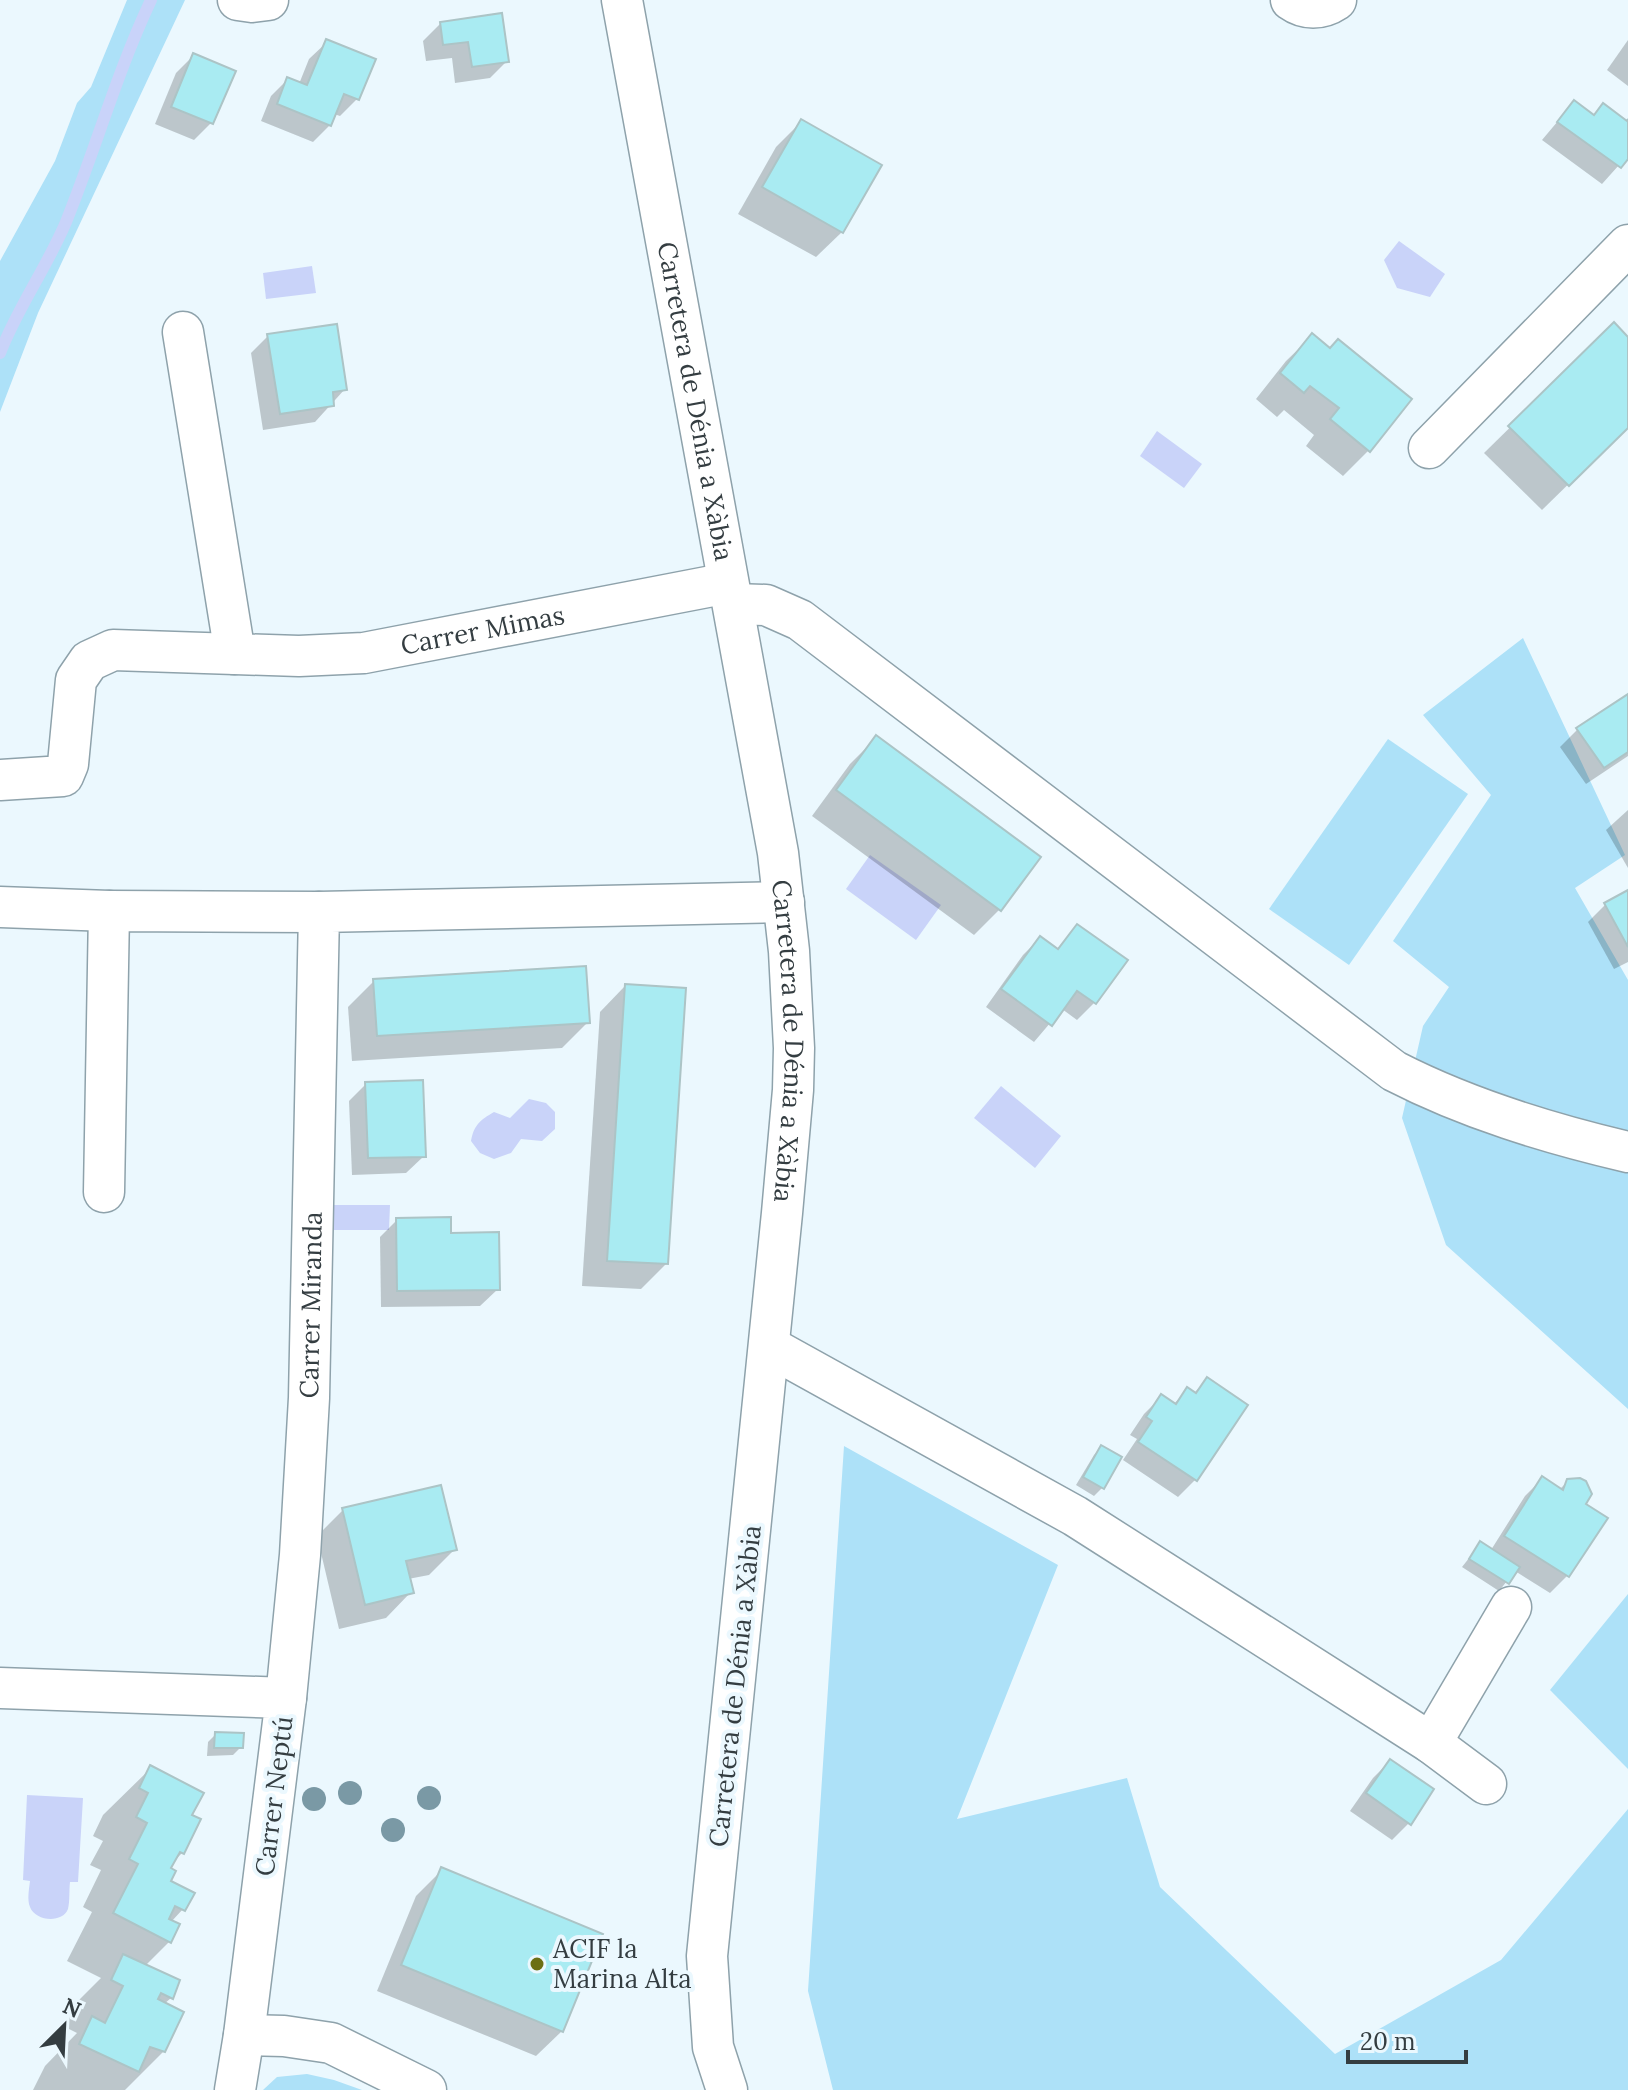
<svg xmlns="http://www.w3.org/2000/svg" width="1628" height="2090" font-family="Lora,serif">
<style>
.green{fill:#ade1f8}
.water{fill:#c9d3f9}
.shadow{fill:#0003}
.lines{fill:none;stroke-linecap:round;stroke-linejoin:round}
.stream{stroke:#c9d3f9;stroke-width:12}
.building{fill:#a9ebf2;stroke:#acc4c6;stroke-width:2}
.minor-casing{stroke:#8ea2ab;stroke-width:43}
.minor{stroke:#fff;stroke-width:40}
.tree{fill:#7a99a5}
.poi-dot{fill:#6c6f14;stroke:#ebf8fe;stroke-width:3}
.labels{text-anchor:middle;stroke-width:8;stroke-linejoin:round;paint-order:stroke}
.street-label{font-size:26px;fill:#343d41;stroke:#ebf8fe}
.poi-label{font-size:26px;fill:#343d41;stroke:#ebf8fe;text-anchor:start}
</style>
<rect width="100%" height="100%" fill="#ebf8fe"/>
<g class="green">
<polygon points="127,0 185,0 38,313 0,412 0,261 55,161 77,103 91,87"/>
<polygon points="1523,638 1625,855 1575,888 1628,980 1628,1409 1446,1245 1402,1118 1423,1026 1449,987 1393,941 1491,795 1423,715"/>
<polygon points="1388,739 1468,794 1349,965 1269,909"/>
<polygon points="844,1446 1058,1565 957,1819 1127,1778 1160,1887 1335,2054 1501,1960 1628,1809 1628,2090 833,2090 808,1991"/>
<polygon points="1628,1594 1628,1769 1550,1690"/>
<polygon points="307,2074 334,2080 362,2090 263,2090 277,2077"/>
</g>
<g class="water">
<polygon points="1399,241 1445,274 1430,297 1397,288 1384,260"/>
<polygon points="312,266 316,293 266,299 263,273"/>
<polygon points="1157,431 1202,464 1184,488 1140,456"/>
<polygon points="870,855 941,905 916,940 846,889"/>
<polygon points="1001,1086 1061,1136 1035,1168 974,1118"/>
<path d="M529 1099 546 1103 555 1112V1129L542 1141 521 1139 511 1153 494 1159 480 1153 471 1141C474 1125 480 1120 494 1112L510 1118Z"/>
<polygon points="332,1205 390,1205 389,1230 332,1230"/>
<path d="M27 1795 83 1798 78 1882H70C69 1890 70 1901 68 1909 62 1924 35 1921 30 1907 27 1900 29 1889 30 1881L23 1880Z"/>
</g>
<g class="shadow">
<polygon points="441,23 507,61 490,78 455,83 452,58 426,61 423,41"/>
<polygon points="1628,40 1628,86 1607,70"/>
<polygon points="327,42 357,99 340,116 334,114 330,125 313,142 261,121 271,96 288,79 299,84 309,59"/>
<polygon points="193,56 211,123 194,140 155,124 176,73"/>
<polygon points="1574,102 1593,116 1626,123 1628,121 1628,155 1602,184 1542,140"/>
<polygon points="802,121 842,232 816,257 738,214 776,147"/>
<polygon points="1614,325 1628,340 1628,426 1542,510 1484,453"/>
<polygon points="268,336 345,389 315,422 263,430 251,353"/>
<polygon points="1312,336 1329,350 1409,400 1368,451 1343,476 1306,446 1314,435 1284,410 1277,417 1256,399 1286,361"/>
<polygon points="1628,696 1628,756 1586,784 1560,747 1577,730"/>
<polygon points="876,738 1000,909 974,935 812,816 850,764"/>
<polygon points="1628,810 1628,868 1606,830"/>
<polygon points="1628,892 1628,962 1614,969 1588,922 1605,905"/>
<polygon points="1077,927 1125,961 1094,1003 1077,1020 1062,1009 1034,1042 986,1007 1023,955 1040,938 1056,950"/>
<polygon points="374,981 588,1022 562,1048 352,1061 348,1007"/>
<polygon points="625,986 667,1263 641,1289 582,1286 600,1012"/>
<polygon points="366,1084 424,1156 406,1173 352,1175 349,1101"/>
<polygon points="397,1220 449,1235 498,1289 480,1306 381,1307 380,1237"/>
<polygon points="1207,1380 1245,1406 1195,1480 1178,1497 1123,1460 1137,1439 1130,1435 1144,1414 1161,1397 1173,1405 1187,1390 1193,1394"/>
<polygon points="1102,1447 1102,1488 1094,1496 1076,1485 1094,1455"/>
<polygon points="1542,1479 1559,1490 1568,1481 1584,1504 1605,1518 1567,1576 1550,1593 1515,1571 1499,1591 1462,1567 1481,1543 1491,1550 1525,1496"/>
<polygon points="343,1510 455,1549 429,1575 408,1579 411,1592 386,1618 339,1629 317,1536"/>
<polygon points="216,1734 241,1747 233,1755 207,1756 208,1742"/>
<polygon points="1390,1761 1409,1823 1392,1840 1350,1811 1373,1778"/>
<polygon points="151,1768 189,1816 182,1853 170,1865 169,1882 183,1909 171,1922 169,1942 145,1966 171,1998 164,2004 164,2051 125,2090 33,2090 45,2066 77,2033 65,2027 76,2003 101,1978 67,1961 92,1912 83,1907 101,1870 90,1865 103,1841 93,1836 103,1815"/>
<polygon points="442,1870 562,2031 536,2056 377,1991 416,1896"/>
</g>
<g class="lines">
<path class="stream" d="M0 353C18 307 47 267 66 222 96 148 117 72 151 0"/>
</g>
<g class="building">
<polygon points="502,13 509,62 472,67 468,42 443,45 440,22"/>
<polygon points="326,39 376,59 359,100 344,94 331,126 277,104 287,77 307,85"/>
<polygon points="193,53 236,71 213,124 171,107"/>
<polygon points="1574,100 1594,115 1603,103 1627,121 1628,119 1628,159 1621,168 1557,122"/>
<polygon points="801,119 882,165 843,233 762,187"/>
<polygon points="1614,322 1628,337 1628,428 1569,486 1508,426"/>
<polygon points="337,324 347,390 333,392 334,406 280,414 267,334"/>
<polygon points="1312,333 1330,348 1338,339 1412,399 1370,452 1330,419 1339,408 1310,386 1304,393 1280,373"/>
<polygon points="1628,694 1628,752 1604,768 1576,728"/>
<polygon points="876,735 1041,857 1001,911 836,790"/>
<polygon points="1628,890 1628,947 1604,903"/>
<polygon points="1077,924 1128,960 1096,1004 1077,991 1052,1026 1001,989 1040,936 1058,949"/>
<polygon points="586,966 590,1023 377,1036 373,979"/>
<polygon points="625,984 686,988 668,1264 607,1261"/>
<polygon points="423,1080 426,1157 368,1158 365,1082"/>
<polygon points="451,1217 451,1233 499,1232 500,1290 397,1291 396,1218"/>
<polygon points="1207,1377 1248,1405 1197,1481 1138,1442 1152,1421 1146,1417 1161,1394 1176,1404 1187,1387 1196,1393"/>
<polygon points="1101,1445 1122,1457 1104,1489 1083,1477"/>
<polygon points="1542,1476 1563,1490 1567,1479 1580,1478 1586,1481 1592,1494 1586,1504 1608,1518 1569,1577 1504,1536"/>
<polygon points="441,1485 457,1550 406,1561 414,1593 365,1605 342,1508"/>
<polygon points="1480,1541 1520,1567 1509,1584 1469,1559"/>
<polygon points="215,1732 244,1733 243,1748 214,1748"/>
<polygon points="1390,1759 1434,1789 1411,1825 1366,1793"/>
<polygon points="150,1765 204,1793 192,1815 201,1819 184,1854 180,1852 171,1868 176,1871 171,1881 195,1893 185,1911 175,1906 169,1919 180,1924 171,1943 113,1913 138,1864 129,1859 147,1823 136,1817 148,1793 139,1788"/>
<polygon points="441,1867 603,1934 563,2032 401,1965"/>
<polygon points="123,1954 180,1980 173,1999 161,1993 158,1999 184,2012 165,2052 150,2047 139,2072 79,2044 92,2016 105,2023 123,1986 111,1980"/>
</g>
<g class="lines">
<g class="minor-casing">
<g id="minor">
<polyline points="238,0 252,2 268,0"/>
<path id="s1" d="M622 0 778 853 789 951 794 1048 793 1090 782 1213 707 1956 713 2047 727 2090"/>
<path d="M1291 0C1305 10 1321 10 1336 0"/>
<path id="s2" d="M183 332 235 654 299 656 364 653 728 583"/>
<polyline points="1429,448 1628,245"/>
<path d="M734 604 766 605 800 620 1394 1071C1468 1109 1547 1133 1628 1152"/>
<polyline points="0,780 63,776 68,764 76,680 89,661 113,650 235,654"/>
<polyline points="0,907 109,911"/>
<polyline points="104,1192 109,911 319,912"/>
<polyline points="770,1347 1075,1516 1431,1743 1486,1784"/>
<polyline points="0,1688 286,1698 244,2035 235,2090"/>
<path id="s3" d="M286 1698 300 1555 309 1398 319 912 784 902"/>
<polyline points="1431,1743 1511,1607"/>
<polyline points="244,2035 284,2036 331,2043 426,2090"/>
</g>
</g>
<use href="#minor" class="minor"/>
</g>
<g class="tree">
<circle cx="350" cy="1793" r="12"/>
<circle cx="429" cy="1798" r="12"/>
<circle cx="314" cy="1799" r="12"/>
<circle cx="393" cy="1830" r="12"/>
</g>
<circle class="poi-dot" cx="537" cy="1964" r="8"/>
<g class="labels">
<g class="street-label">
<text dy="9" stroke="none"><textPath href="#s1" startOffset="408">Carretera de Dénia a Xàbia</textPath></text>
<text dy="9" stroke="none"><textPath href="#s2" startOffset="576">Carrer Mimas</textPath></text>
<text dy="9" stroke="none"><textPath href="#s1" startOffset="1056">Carretera de Dénia a Xàbia</textPath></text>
<text dy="9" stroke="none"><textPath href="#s3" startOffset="394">Carrer Miranda</textPath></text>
<text transform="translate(735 1686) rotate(-84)" y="9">Carretera de Dénia a Xàbia</text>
<text transform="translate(274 1796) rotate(-83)" y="9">Carrer Neptú</text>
</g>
<g class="poi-label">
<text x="553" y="1958">ACIF la<tspan x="553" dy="30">Marina Alta</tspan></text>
</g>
</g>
<g transform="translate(64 2026) rotate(24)" stroke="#ebf8fe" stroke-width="6" paint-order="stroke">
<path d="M0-6L14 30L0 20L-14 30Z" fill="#343d41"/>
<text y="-12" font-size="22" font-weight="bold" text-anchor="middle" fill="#343d41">N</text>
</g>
<path d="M1348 2050v12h118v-12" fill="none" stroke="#343d41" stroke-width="4"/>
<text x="1360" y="2050" font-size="24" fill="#343d41" stroke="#ebf8fe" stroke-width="6" paint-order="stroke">20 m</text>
</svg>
